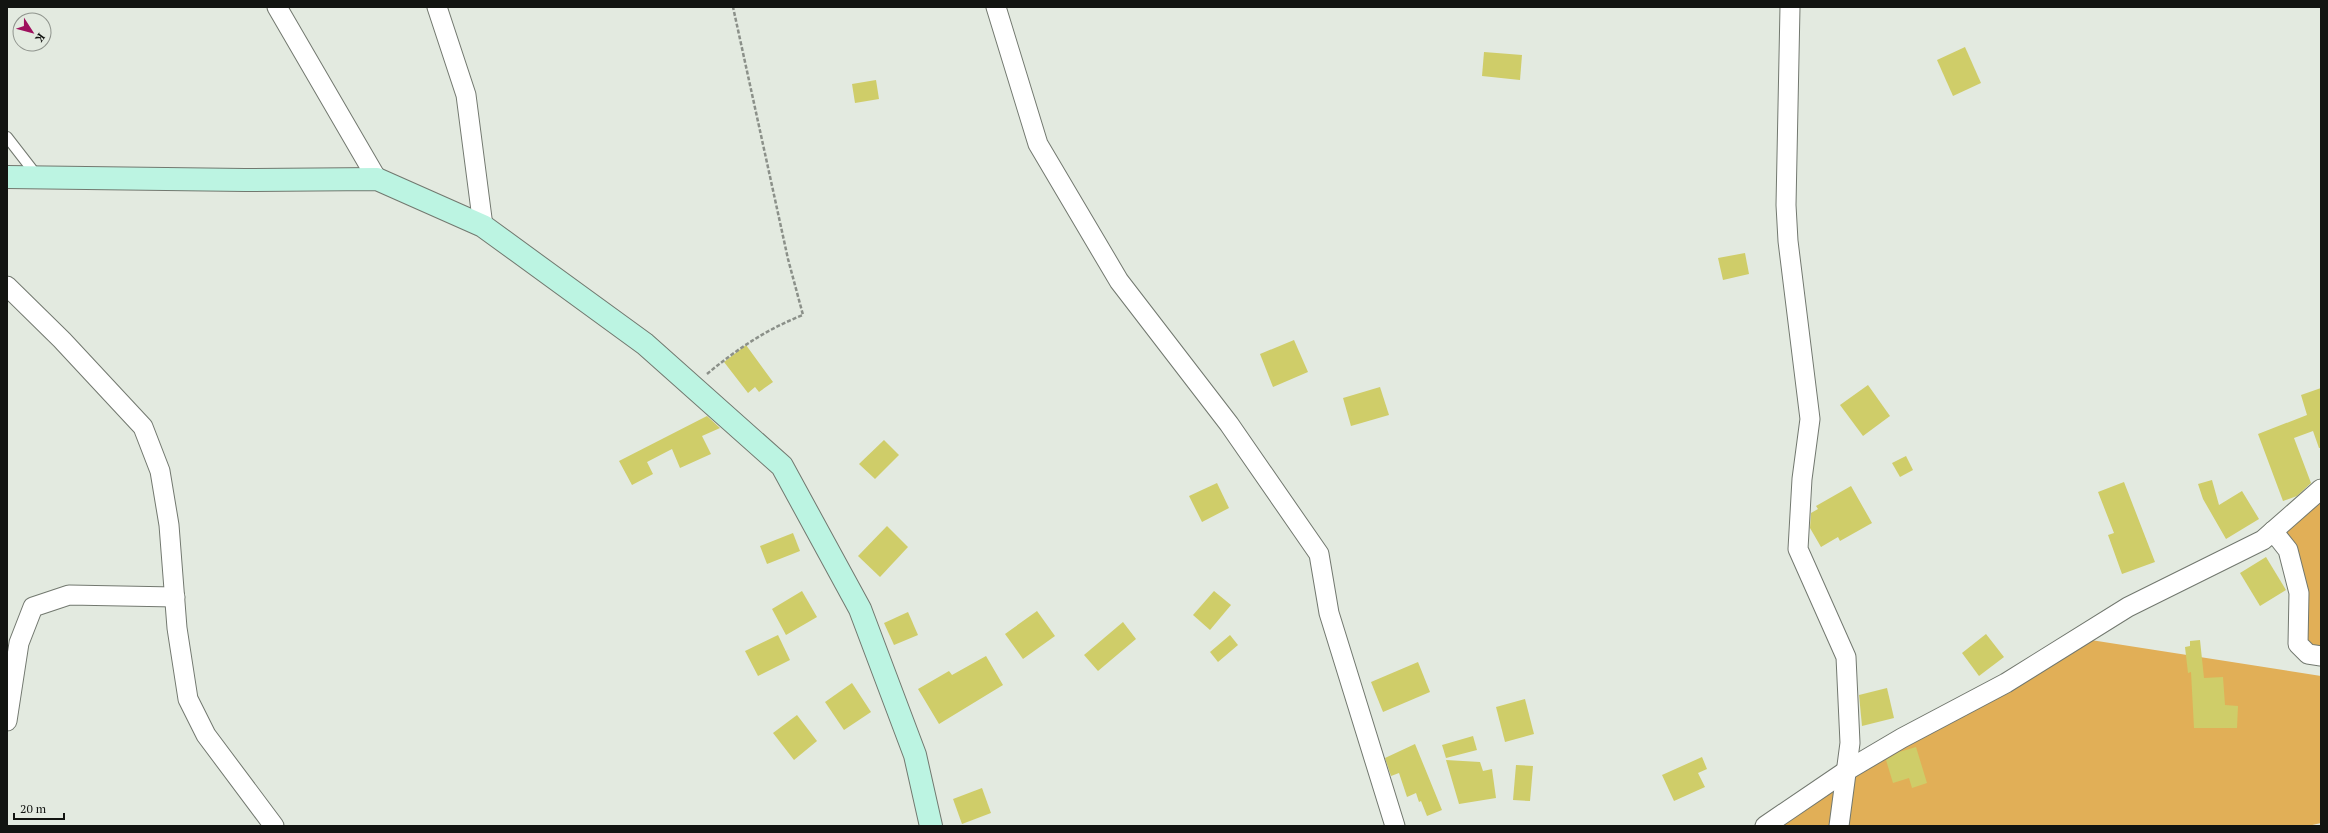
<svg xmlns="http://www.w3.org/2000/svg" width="2328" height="833" font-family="'PT Serif',serif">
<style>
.green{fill:#e1af57}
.building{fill:#cfcd69}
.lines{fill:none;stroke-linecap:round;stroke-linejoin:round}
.lane-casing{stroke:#72786f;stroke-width:12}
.street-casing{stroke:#72786f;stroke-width:21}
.secondary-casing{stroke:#72786f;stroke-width:24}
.path{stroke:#8b9089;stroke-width:2.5;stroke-dasharray:4 2;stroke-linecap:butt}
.lane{stroke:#fff;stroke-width:10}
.street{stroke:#fff;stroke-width:19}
.secondary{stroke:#bcf4e2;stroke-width:22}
</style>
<rect width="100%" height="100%" fill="#e3eae0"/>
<g class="green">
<polygon points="2321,499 2321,655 2308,654 2273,531"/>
<polygon points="2078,638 2321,676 2321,823 2308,826 1764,826"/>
</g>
<g class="building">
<polygon points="1965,47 1981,83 1953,96 1937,60"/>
<polygon points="1484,52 1522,55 1520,80 1482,76"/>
<polygon points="876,80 879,99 855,103 852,84"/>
<polygon points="1745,253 1749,274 1723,280 1718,258"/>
<polygon points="1294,340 1308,372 1273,387 1260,354"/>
<polygon points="746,345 773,382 759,392 755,387 748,393 724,362"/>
<polygon points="1868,385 1890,416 1863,436 1840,405"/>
<polygon points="1380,387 1389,415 1351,426 1343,398"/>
<polygon points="2321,388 2321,448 2319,448 2313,431 2294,438 2311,483 2297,496 2283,501 2258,434 2307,415 2301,395"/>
<polygon points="707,416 720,428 702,436 711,454 680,468 672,449 647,462 653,474 632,485 619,461"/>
<polygon points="884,440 899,455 875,479 859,464"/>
<polygon points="1906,456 1913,470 1900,477 1892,463"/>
<polygon points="2212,480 2219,505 2242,491 2259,519 2226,539 2203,499 2198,484"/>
<polygon points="2124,482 2155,562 2122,574 2108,535 2114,533 2098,492"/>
<polygon points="1217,483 1229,508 1202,522 1189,496"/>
<polygon points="1851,486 1872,523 1840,541 1838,537 1821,547 1810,528 1811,513 1818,509 1816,506"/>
<polygon points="887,526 908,547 880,577 858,556"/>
<polygon points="793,533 800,551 767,564 760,546"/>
<polygon points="2266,557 2286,590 2260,606 2240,573"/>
<polygon points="802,591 817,617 786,635 772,609"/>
<polygon points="1214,591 1231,605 1210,630 1193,615"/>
<polygon points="1037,611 1055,636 1023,659 1005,634"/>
<polygon points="908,612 918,635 894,645 884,623"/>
<polygon points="1123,622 1136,639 1098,671 1084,655"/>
<polygon points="1986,634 2004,657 1979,676 1962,653"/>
<polygon points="778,635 790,660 758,676 745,651"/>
<polygon points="1230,635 1238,645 1218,662 1210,652"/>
<polygon points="2200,640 2204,678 2223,677 2225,705 2238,706 2237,728 2194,728 2191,672 2188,673 2185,647 2190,646 2190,641"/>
<polygon points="986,656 1003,685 939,724 918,689 949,671 952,675"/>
<polygon points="1418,662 1430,692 1383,712 1371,682"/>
<polygon points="852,683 871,712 844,730 825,702"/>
<polygon points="1887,688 1894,718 1862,726 1859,695"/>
<polygon points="1525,699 1534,734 1505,742 1496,707"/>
<polygon points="797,715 817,741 794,760 773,733"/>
<polygon points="1473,736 1477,750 1446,758 1442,745"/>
<polygon points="1415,744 1442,810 1427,816 1421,801 1419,802 1416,793 1407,797 1399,773 1391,776 1385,758"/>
<polygon points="1916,747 1927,783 1912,788 1909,778 1893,783 1886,760 1899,752"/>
<polygon points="1702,757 1707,769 1698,773 1705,787 1674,801 1662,775"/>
<polygon points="1446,760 1480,762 1483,771 1492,769 1496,798 1459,804"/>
<polygon points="1516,765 1533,766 1530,801 1513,800"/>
<polygon points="982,788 991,813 962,824 953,799"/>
</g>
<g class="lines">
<g class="lane-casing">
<polyline id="lane" points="7,137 38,177"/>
</g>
<g class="street-casing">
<g id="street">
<polyline points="277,7 377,179"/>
<polyline points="437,7 466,95 483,226"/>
<polyline points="996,7 1038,144 1119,281 1229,424 1319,554 1329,613 1395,826"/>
<polyline points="1790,7 1786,205 1788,241 1810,419 1802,479 1798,549 1846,657 1850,743 1839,826"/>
<polyline points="7,286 62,340 143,427 160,471 169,525 177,628 188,699 206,735 274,826"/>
<polyline points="2273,531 2288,550 2299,593 2298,644 2308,654 2321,656"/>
<polyline points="7,721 19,643 33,607 69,595 175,597"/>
<polyline points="1765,826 1846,771 1902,738 2006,683 2128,607 2263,540 2321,489"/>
</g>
</g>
<g class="secondary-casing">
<polyline id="secondary" points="7,177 245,180 377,179 483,226 645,344 782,466 860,609 915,755 931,826"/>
</g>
<path class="path" d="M707 374C737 349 767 329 803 315L788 259 733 7"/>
<use href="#lane" class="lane"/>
<use href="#street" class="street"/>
<use href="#secondary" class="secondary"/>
</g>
<rect width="2328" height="833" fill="none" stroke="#121411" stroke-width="16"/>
<g transform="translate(32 32) rotate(126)"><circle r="19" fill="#e3eae0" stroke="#8f948d"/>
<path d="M0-3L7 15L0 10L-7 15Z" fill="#9e105d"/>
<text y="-6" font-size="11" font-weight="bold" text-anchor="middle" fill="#121411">K</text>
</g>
<path d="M14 813v6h50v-6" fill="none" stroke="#121411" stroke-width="2"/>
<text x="20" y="813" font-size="12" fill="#121411" stroke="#e3eae0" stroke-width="3" paint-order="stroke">20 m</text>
</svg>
